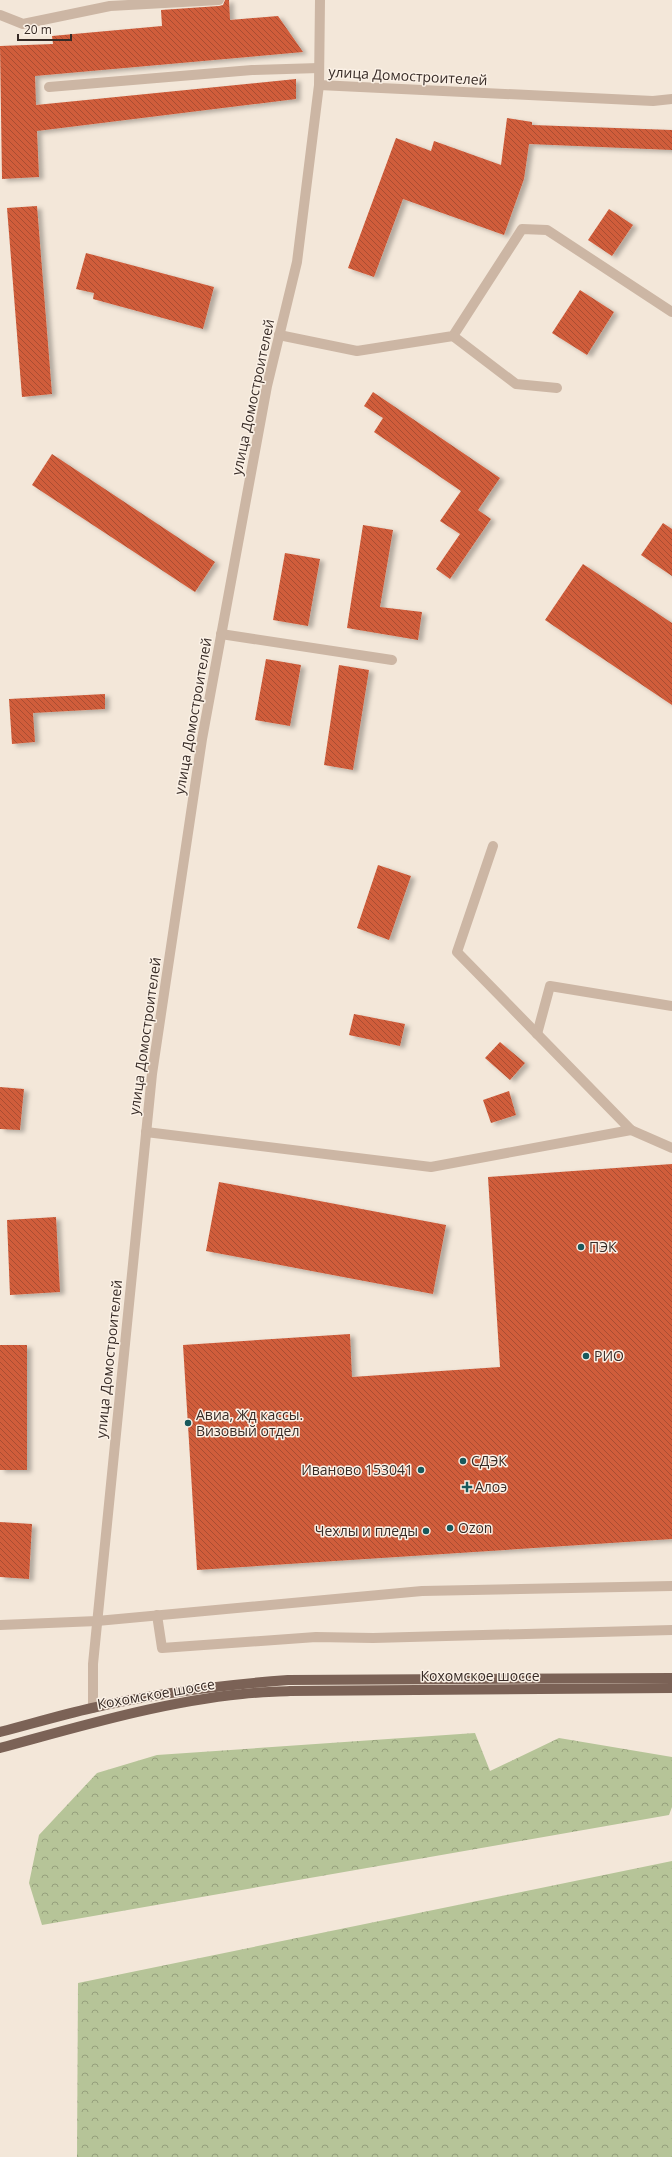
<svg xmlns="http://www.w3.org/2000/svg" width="672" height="2157" font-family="'Open Sans',sans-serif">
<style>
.forest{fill:url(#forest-crowns)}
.building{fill:url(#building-back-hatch);filter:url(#shadow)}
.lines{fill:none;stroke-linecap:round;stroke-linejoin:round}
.minor{stroke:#ccb6a4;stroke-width:10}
.major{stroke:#7b6256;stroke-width:10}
.poi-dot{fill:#19595c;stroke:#fbf1e6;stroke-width:1.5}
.labels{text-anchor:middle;stroke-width:3;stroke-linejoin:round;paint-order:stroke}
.street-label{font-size:14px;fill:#372b26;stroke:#fbf1e6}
.poi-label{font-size:14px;fill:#372b26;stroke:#fbf1e6;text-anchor:start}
</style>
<defs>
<pattern id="forest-crowns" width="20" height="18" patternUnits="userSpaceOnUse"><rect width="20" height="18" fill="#b6c498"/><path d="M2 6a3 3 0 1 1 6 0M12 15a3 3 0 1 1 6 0" fill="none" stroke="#959f7c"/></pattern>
<pattern id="building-back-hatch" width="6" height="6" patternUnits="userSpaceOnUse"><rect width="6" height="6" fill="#d05d3b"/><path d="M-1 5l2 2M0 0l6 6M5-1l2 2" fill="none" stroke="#aa4d31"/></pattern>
<filter id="shadow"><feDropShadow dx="4.5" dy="2.5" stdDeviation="2" flood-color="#0004"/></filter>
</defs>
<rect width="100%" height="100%" fill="#f3e7d9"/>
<g class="forest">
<polygon points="475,1733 490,1771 559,1738 672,1757 672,1807 669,1815 42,1925 29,1883 39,1835 97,1773 157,1755"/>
<polygon points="672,1861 672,2157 77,2157 78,1983"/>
</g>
<g class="building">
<polygon points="225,0 229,0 230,20 278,16 303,52 35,76 36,105 296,79 296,99 37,131 39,177 2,179 0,46 53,44 52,36 162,26 161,10 219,6 223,5"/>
<polygon points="507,118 532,122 532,125 672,130 672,150 529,144 524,179 504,235 403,199 374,277 348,268 396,138 431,151 434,141 501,165"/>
<polygon points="37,206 52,394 22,397 7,208"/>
<polygon points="609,209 633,225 612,256 588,240"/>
<polygon points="86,253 214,287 203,329 93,299 94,293 76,289"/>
<polygon points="580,290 614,312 587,355 552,333"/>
<polygon points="373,392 500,478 478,510 491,519 450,579 436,569 460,534 440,521 461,491 374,432 383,418 364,406"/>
<polygon points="52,454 215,562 195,592 32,485"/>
<polygon points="663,523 672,529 672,576 641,555"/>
<polygon points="363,525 393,530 380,607 422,612 418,640 347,628"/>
<polygon points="285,553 320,559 308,626 273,620"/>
<polygon points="583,564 672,623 672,705 545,620"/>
<polygon points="266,659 301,665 290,726 255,720"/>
<polygon points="339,665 369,670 353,770 324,765"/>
<polygon points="105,694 105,709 33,713 35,742 12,744 9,699"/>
<polygon points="378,865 411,876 389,940 357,928"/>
<polygon points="354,1014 405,1024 400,1046 349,1035"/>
<polygon points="500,1042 525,1063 510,1080 485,1058"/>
<polygon points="0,1087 24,1089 20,1130 0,1129"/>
<polygon points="509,1091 516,1115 491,1123 483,1100"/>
<polygon points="672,1164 672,1539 197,1570 183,1345 350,1334 352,1377 500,1367 488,1177"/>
<polygon points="219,1182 446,1225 433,1294 206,1251"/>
<polygon points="56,1217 60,1292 10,1295 7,1220"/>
<rect x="0" y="1345" width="27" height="125"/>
<polygon points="0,1522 32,1524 29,1579 0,1577"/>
</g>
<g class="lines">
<g class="minor">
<polyline points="0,15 23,24 110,6 219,0"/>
<polyline points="319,85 653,101 672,99"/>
<polyline points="49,87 252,70 319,68"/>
<polyline points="279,335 357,351 453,336 522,229 547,230 672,312"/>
<polyline points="453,336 516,384 557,388"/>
<polyline points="221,634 392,660"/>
<polyline points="537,1034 550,986 672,1006"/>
<polyline points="631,1130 672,1148"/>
<polyline points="146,1132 431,1167 631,1130 457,952 493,846"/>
<polyline points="157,1615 162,1648 316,1637 373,1638 672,1630"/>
<polyline points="0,1625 97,1621 422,1591 672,1586"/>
<polyline points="93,1708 93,1664 152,1074 202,739 267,386 297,262 319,85 320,0"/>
</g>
<g class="major">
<path d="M0 1732C31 1724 61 1715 92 1708 156 1693 222 1685 288 1680L672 1678"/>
<path d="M0 1748C78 1727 161 1702 242 1694 258 1692 274 1692 290 1691L672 1688"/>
</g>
</g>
<g class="poi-dot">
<circle cx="581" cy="1247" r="4"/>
<circle cx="586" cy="1356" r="4"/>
<circle cx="188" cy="1423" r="4"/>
<circle cx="463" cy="1461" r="4"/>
<circle cx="421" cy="1470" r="4"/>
<path d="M465 1481h4v4h4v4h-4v4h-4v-4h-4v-4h4z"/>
<circle cx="450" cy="1528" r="4"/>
<circle cx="426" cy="1531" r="4"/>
</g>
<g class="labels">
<g class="street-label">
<text transform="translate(408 76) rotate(3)" y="5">улица Домостроителей</text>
<text transform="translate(253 397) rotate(-78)" y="5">улица Домостроителей</text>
<text transform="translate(193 716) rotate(-80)" y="5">улица Домостроителей</text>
<text transform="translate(145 1036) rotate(-82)" y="5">улица Домостроителей</text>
<text transform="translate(109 1359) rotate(-84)" y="5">улица Домостроителей</text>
<text x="480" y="1681">Кохомское шоссе</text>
<text transform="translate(156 1694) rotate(-10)" y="5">Кохомское шоссе</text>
</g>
<g class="poi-label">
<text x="589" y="1252">ПЭК</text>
<text x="594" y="1361">РИО</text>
<text x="196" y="1420">Авиа, Жд кассы.<tspan x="196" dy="16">Визовый отдел</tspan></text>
<text x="471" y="1466">СДЭК</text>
<text x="413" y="1475" text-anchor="end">Иваново 153041</text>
<text x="475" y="1492">Алоэ</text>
<text x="458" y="1533">Ozon</text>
<text x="418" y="1536" text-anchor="end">Чехлы и пледы</text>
</g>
</g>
<path d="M18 34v6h53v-6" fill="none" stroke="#372b26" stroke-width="2"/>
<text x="24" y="34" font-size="12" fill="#372b26" stroke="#fbf1e6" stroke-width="3" paint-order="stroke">20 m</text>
</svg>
